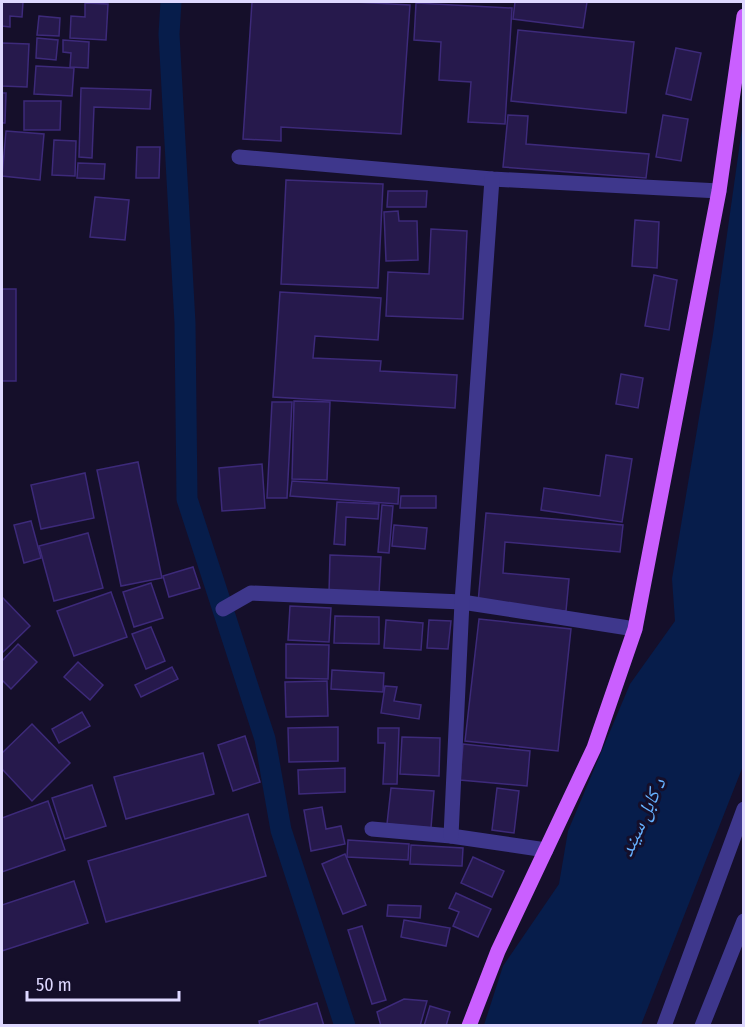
<svg xmlns="http://www.w3.org/2000/svg" width="745" height="1027" font-family="'Fira Sans Condensed','Noto Naskh Arabic',sans-serif">
<style>
.water{fill:#071d4b}
.lines{fill:none;stroke-linecap:round;stroke-linejoin:round}
.canal{stroke:#071d4b;stroke-width:21}
.building{fill:#26194c;stroke:#3d2a7a;stroke-width:1.5}
.minor{stroke:#3e378c;stroke-width:15}
.major{stroke:#ca5fff;stroke-width:15}
.labels{text-anchor:middle;stroke-width:6;stroke-linejoin:round;paint-order:stroke}
.water-label{font-size:20px;font-style:italic;fill:#66b1ff;stroke:#150f2a}
</style>
<rect width="100%" height="100%" fill="#150f2a"/>
<polygon class="water" points="743,121 743,766 641,1025 484,1025 503,966 559,884 568,831 630,684 675,621 672,579 713,334"/>
<g class="lines">
<polyline class="canal" points="171,2 169,34 185,323 187,499 265,739 281,830 345,1026"/>
</g>
<g class="building">
<polygon points="2,2 23,2 22,17 10,16 10,27 2,26"/>
<polygon points="252,2 355,2 410,5 401,134 281,127 281,141 243,139"/>
<polygon points="515,2 587,2 583,28 513,19"/>
<polygon points="85,3 108,4 106,40 70,38 71,16 85,17"/>
<polygon points="416,3 512,8 505,124 468,122 471,82 439,80 441,42 414,40"/>
<polygon points="39,16 60,18 59,36 37,35"/>
<polygon points="518,30 634,42 626,113 511,101"/>
<polygon points="37,38 58,40 56,60 36,58"/>
<polygon points="63,40 89,42 88,68 70,67 71,53 63,52"/>
<polygon points="2,43 29,44 27,87 2,86"/>
<polygon points="676,48 701,53 691,100 666,94"/>
<polygon points="36,66 74,68 72,96 34,94"/>
<polygon points="81,88 151,90 150,109 94,107 92,158 79,157"/>
<polygon points="2,93 6,93 5,123 2,123"/>
<polygon points="24,101 61,101 60,130 24,130"/>
<polygon points="508,115 528,116 526,144 649,154 646,178 503,167"/>
<polygon points="663,115 688,119 681,161 656,157"/>
<polygon points="6,131 44,134 40,180 2,176"/>
<polygon points="54,140 76,141 75,176 52,175"/>
<polygon points="137,147 160,147 159,178 136,178"/>
<polygon points="78,163 105,164 104,179 77,178"/>
<polygon points="286,180 383,184 378,288 281,284"/>
<polygon points="388,191 427,191 426,207 387,207"/>
<polygon points="95,197 129,200 125,240 90,237"/>
<polygon points="398,211 399,221 417,221 418,260 386,261 384,212"/>
<polygon points="635,220 659,222 657,268 632,266"/>
<polygon points="431,229 467,231 463,319 386,316 388,272 429,274"/>
<polygon points="654,275 677,280 669,330 645,326"/>
<rect x="2" y="289" width="14" height="92"/>
<polygon points="280,292 381,298 378,340 315,336 313,358 381,361 380,371 457,375 455,408 273,397"/>
<polygon points="621,374 643,378 638,408 616,404"/>
<polygon points="294,401 330,402 327,480 292,479"/>
<polygon points="272,402 292,402 287,498 267,498"/>
<polygon points="606,455 632,459 622,522 541,510 544,488 600,496"/>
<polygon points="138,462 162,578 121,586 97,470"/>
<polygon points="262,464 265,508 222,511 219,468"/>
<polygon points="85,473 94,518 41,529 31,485"/>
<polygon points="292,481 399,488 398,504 290,496"/>
<polygon points="401,496 436,496 436,508 400,508"/>
<polygon points="337,502 379,504 378,519 346,517 345,545 334,544"/>
<polygon points="382,505 393,506 389,553 378,552"/>
<polygon points="486,513 623,525 620,552 505,542 503,573 569,579 566,611 478,603"/>
<polygon points="31,521 41,558 24,563 14,525"/>
<polygon points="394,525 427,528 425,549 392,546"/>
<polygon points="88,533 103,588 54,601 39,546"/>
<polygon points="330,555 381,557 379,594 329,593"/>
<polygon points="193,567 200,588 169,597 163,576"/>
<polygon points="151,583 163,618 134,627 123,592"/>
<polygon points="111,592 127,637 74,656 57,611"/>
<polygon points="2,597 30,626 2,653"/>
<polygon points="290,606 331,608 329,642 288,640"/>
<polygon points="335,616 379,617 379,644 334,643"/>
<polygon points="479,619 571,629 558,751 465,741"/>
<polygon points="386,620 423,623 421,650 384,648"/>
<polygon points="429,620 451,621 448,649 427,648"/>
<polygon points="151,627 165,661 146,669 132,634"/>
<polygon points="18,644 37,662 11,689 2,680 2,661"/>
<polygon points="286,644 329,645 328,679 286,678"/>
<polygon points="78,662 103,685 90,700 64,677"/>
<polygon points="172,667 178,679 141,697 135,685"/>
<polygon points="332,670 384,673 383,692 331,689"/>
<polygon points="327,681 328,716 286,717 285,682"/>
<polygon points="385,686 397,687 394,701 421,705 419,719 381,713"/>
<polygon points="82,712 90,726 59,743 52,729"/>
<polygon points="32,724 70,763 32,801 2,769 2,753"/>
<polygon points="338,727 338,761 289,762 288,728"/>
<polygon points="378,728 399,728 397,784 383,784 385,743 378,743"/>
<polygon points="245,736 260,782 233,791 218,745"/>
<polygon points="402,737 440,738 439,776 400,774"/>
<polygon points="463,744 530,751 527,786 460,780"/>
<polygon points="203,753 214,794 126,819 114,777"/>
<polygon points="345,768 345,792 299,794 298,770"/>
<polygon points="92,785 106,826 65,839 52,798"/>
<polygon points="391,788 434,791 431,828 387,824"/>
<polygon points="497,788 519,791 514,833 492,830"/>
<polygon points="48,801 65,850 2,872 2,818"/>
<polygon points="322,807 326,829 341,826 345,844 311,851 304,810"/>
<polygon points="248,814 266,876 106,922 88,861"/>
<polygon points="348,840 409,844 408,860 347,857"/>
<polygon points="411,845 463,848 462,866 410,864"/>
<polygon points="345,854 366,905 343,914 322,864"/>
<polygon points="473,857 504,871 492,897 461,883"/>
<polygon points="74,881 88,923 2,951 2,905"/>
<polygon points="456,893 491,909 478,937 453,926 459,912 449,908"/>
<polygon points="388,905 421,906 420,918 387,916"/>
<polygon points="404,920 450,928 446,946 401,937"/>
<polygon points="362,926 386,1000 372,1004 348,930"/>
<polygon points="404,999 427,1001 420,1026 381,1026 377,1012"/>
<polygon points="317,1003 324,1026 260,1026 259,1021"/>
<polygon points="430,1006 450,1012 446,1026 424,1026"/>
</g>
<g class="lines">
<g class="minor">
<polyline points="239,157 492,179 719,191"/>
<polyline points="223,609 251,593 462,602 635,629"/>
<polyline points="372,829 451,836 546,850"/>
<polyline points="451,836 462,602 492,179"/>
<polyline points="664,1026 744,809"/>
<polyline points="702,1026 744,921"/>
</g>
<polyline class="major" points="469,1026 498,951 594,748 635,629 719,191 744,16"/>
</g>
<g class="labels">
<g class="water-label">
<text transform="translate(642 817) rotate(-65)" y="7">د کابل سيند</text>
</g>
</g>
<rect width="745" height="1027" fill="none" stroke="#ded8ff" stroke-width="6"/>
<path d="M27 991v9h152v-9" fill="none" stroke="#ded8ff" stroke-width="3"/>
<text x="36" y="991" font-size="18" fill="#ded8ff" stroke="#150f2a" stroke-width="4.5" paint-order="stroke">50 m</text>
</svg>
